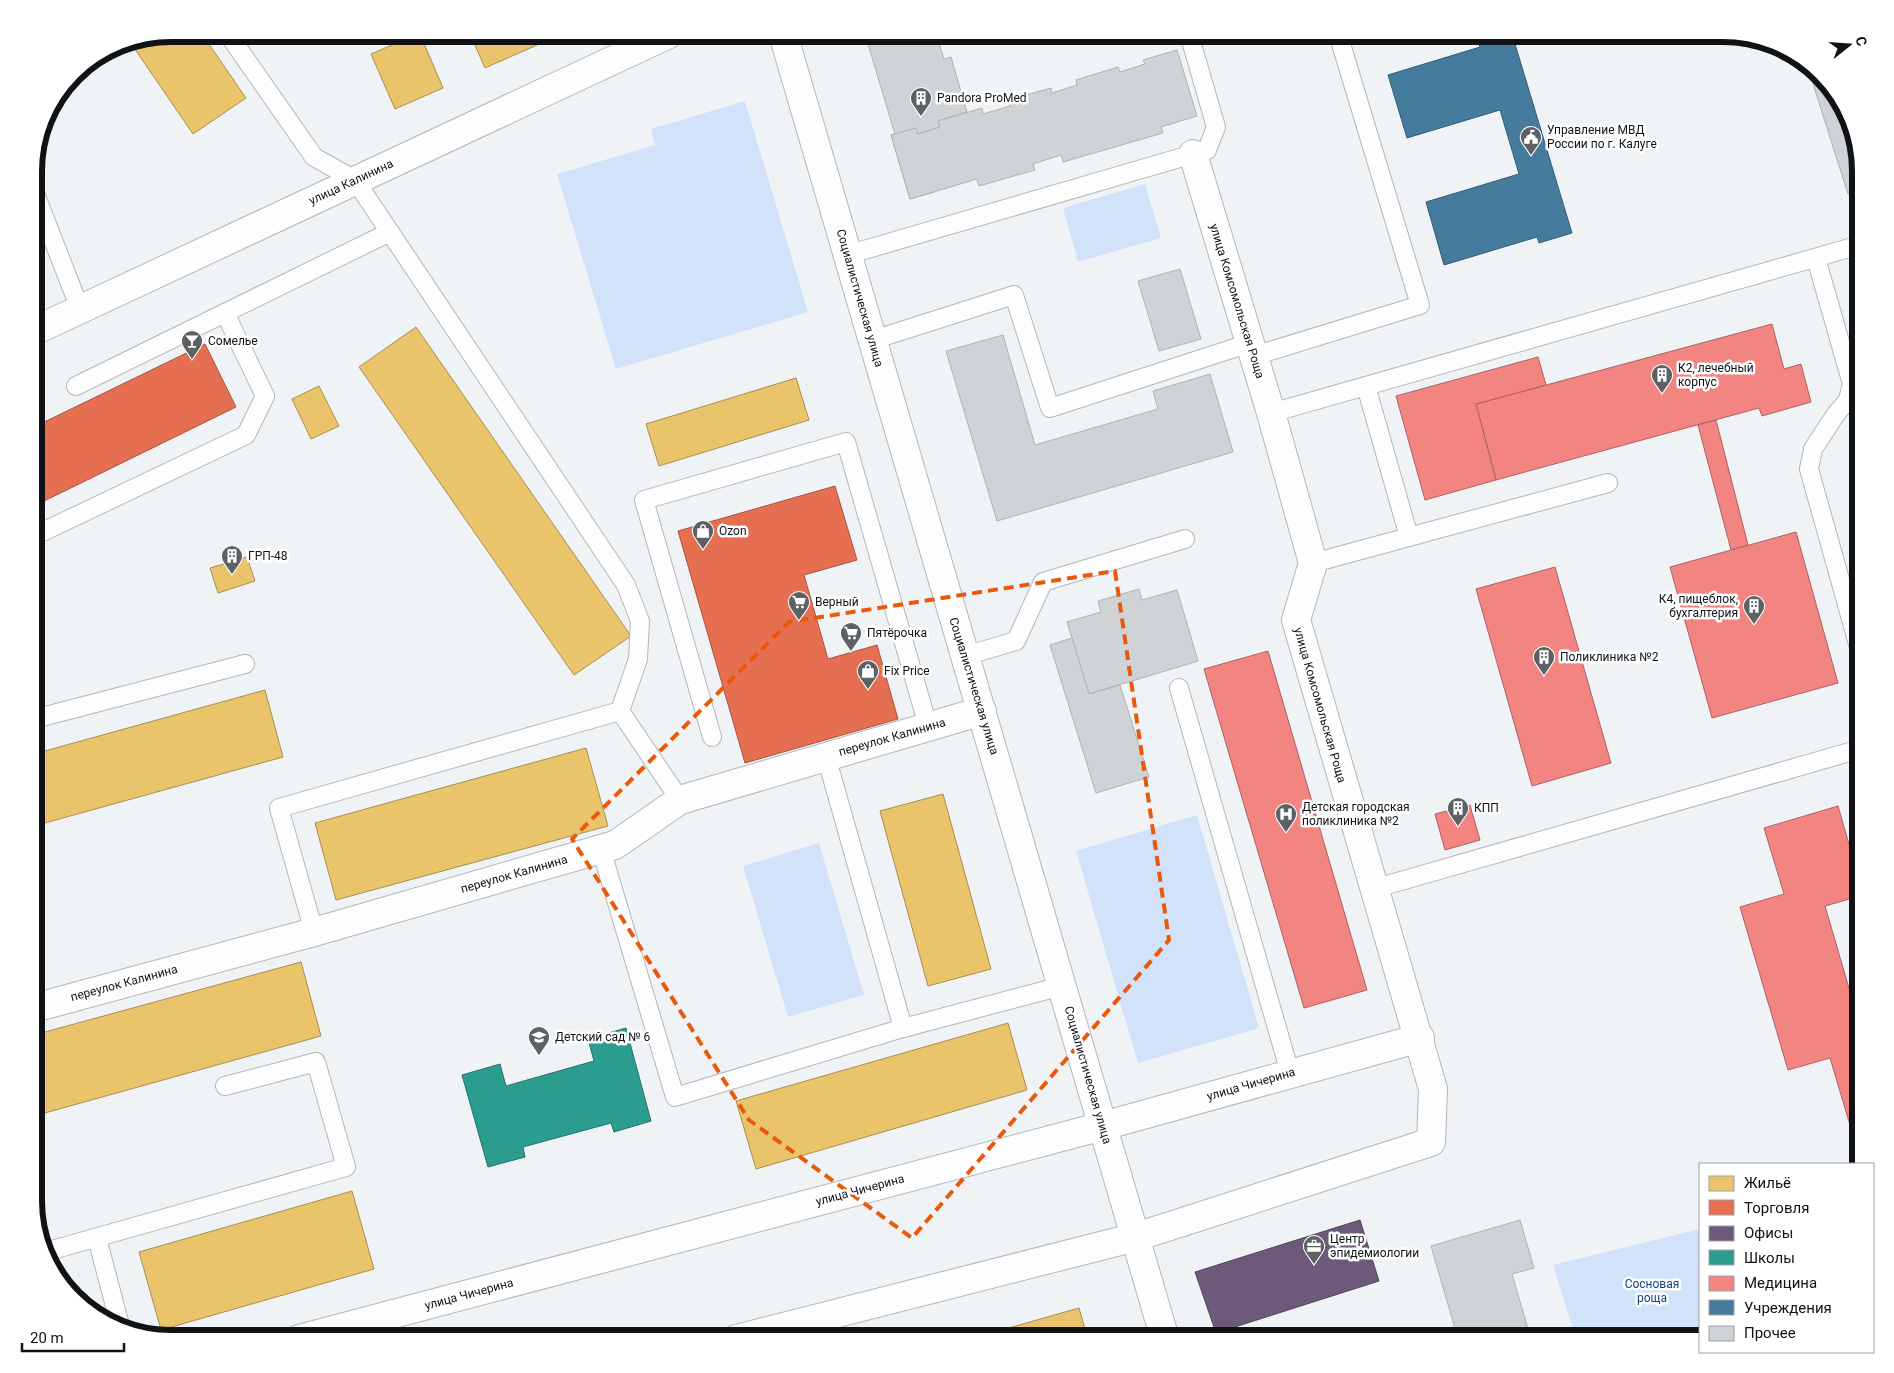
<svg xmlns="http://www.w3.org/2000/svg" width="1894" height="1373" font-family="Roboto,sans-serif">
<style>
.green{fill:#d1e2fa}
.homes{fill:#e9c46a;stroke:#a88f50}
.shops{fill:#e76f51;stroke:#a6533f}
.offices{fill:#6d597a;stroke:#51445c}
.schools{fill:#2a9d8f;stroke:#22736a}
.health{fill:#f28482;stroke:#ae6261}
.public{fill:#457b9d;stroke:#355c74}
.building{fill:#d0d3d6;stroke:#afb2b4}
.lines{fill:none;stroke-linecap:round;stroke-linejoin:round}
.lane-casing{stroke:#b4b6b9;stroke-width:20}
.street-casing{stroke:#b4b6b9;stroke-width:30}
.secondary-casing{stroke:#b4b6b9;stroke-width:30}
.lane{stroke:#fdfdfe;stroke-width:18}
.street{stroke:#fdfdfe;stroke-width:28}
.secondary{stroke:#fdfdfe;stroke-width:28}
.marked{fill:none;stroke:#e8590c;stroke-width:4;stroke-dasharray:10 6;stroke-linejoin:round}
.labels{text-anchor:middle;stroke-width:5;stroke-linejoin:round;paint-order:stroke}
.poi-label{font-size:12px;fill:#101215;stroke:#fff;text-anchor:start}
.street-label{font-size:12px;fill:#101215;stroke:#fff}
.park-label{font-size:12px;fill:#0f4386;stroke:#fff}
.rim{fill:none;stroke:#101215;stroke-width:6}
</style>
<rect width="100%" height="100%" fill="#f0f3f6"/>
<g class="green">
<polygon points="745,101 808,312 616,369 557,174 655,145 651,129"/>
<polygon points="1145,184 1161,238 1078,262 1063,208"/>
<polygon points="1197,815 1259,1028 1138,1063 1076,851"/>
<polygon points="819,843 864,995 788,1017 743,866"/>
<polygon points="1700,1229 1700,1339 1576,1339 1553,1265"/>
</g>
<g class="homes">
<polygon points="171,34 202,34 246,98 193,134 130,42"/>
<polygon points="417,34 420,34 443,88 395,109 371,54"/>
<polygon points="470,34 551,34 553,38 485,68"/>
<polygon points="416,327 631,636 574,675 359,367"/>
<polygon points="796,378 809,420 659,466 646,424"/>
<polygon points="319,386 339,426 311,439 292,399"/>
<polygon points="247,557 255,581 218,593 210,568"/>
<polygon points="265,690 283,757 34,826 34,754"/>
<polygon points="586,748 608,826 336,900 315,823"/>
<polygon points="943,794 991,969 928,986 880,811"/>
<polygon points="301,962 321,1036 34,1116 34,1035"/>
<polygon points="1008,1023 1027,1090 756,1169 736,1101"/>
<polygon points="352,1191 374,1269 161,1330 139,1252"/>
<polygon points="1079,1308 1088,1339 970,1339"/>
</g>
<g class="shops">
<polygon points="205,344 236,407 34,506 34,427"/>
<polygon points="835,486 857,560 804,575 828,659 877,645 898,719 745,763 678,531"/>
</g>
<polygon class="offices" points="1360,1220 1379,1281 1216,1333 1195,1272"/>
<polygon class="schools" points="626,1028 651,1121 614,1132 611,1123 523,1147 525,1157 488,1167 462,1075 500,1064 506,1086 594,1061 588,1039"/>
<g class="health">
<polygon points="1772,324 1784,369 1801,364 1811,402 1762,416 1759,408 1496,480 1476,404"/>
<polygon points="1860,333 1860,368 1851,336"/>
<polygon points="1538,357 1546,385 1476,404 1496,480 1425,500 1396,396"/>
<polygon points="1716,420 1748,545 1731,550 1698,425"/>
<polygon points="1796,532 1838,683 1712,718 1670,567"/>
<polygon points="1555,567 1611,763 1532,786 1476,589"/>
<polygon points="1268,651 1367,990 1304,1008 1204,669"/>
<polygon points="1470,805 1480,840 1445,850 1435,814"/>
<polygon points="1838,806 1860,882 1860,896 1825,906 1860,1026 1860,1122 1850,1125 1830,1058 1788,1070 1740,907 1784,894 1764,828"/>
</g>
<polygon class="public" points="1476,34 1512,34 1572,233 1539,243 1537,237 1444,265 1426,202 1519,174 1500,110 1407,138 1388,75 1480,47"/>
<g class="building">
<polygon points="876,34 936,34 944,59 951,57 967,112 938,121 940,127 918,134 935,192 910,199 891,135 895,134 868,44 878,41"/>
<polygon points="1177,50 1197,116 1161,127 1163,133 1063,162 1061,155 1033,164 1035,170 979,186 977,179 910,199 891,135 916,128 918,134 940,127 938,121 982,108 983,114 1010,106 1009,100 1051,88 1052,93 1077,85 1076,80 1118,67 1120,72 1145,64 1143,60"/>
<polygon points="1807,65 1846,110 1860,171 1860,190 1848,194"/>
<polygon points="1180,269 1201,339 1159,351 1138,281"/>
<polygon points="1003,335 1035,445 1158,409 1153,391 1210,374 1233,452 997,521 946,351"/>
<polygon points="1139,589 1142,600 1177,590 1198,661 1089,694 1067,622 1101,612 1098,601"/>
<polygon points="1072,638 1089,694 1120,685 1149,777 1096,793 1050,645"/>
<polygon points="1520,1220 1534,1268 1512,1274 1531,1339 1458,1339 1431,1246"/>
</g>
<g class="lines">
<g class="lane-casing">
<g id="lane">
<polyline points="228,34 314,157 355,180 626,585 640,621 638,659 620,711 279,808 314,932"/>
<polyline points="34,191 80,309"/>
<polyline points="847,255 1207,150 1216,127 1189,34"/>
<polyline points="1816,258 1852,384 1848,400 1836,414 1813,449 1809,469 1860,651"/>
<polyline points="873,340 1014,295 1050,408 1250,343"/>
<polyline points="1254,356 1420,305 1338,34"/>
<polyline points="76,386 390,232"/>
<polyline points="1366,386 1409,537"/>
<polyline points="1271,413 1860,245"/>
<polyline points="34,536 246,435 265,396 225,313"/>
<polyline points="1313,563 1608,483"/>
<polyline points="965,656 1016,641 1043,582 1185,539"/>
<polyline points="1179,688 1290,1073"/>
<polyline points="620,711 680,800"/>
<polyline points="34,719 245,664"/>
<polyline points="712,737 644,500 846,442 928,726"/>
<polyline points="826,756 903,1028"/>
<polyline points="601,849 675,1097 903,1028 1062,986"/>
<polyline points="1373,889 1860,749"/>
<polyline points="97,1238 121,1329"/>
<polyline points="45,1252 346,1167 316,1062 225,1086"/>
</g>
</g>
<g class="street-casing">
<g id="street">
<polyline points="34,331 669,34"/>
<polyline points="34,1008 314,932 615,845 680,800 982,711"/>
<polyline points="1103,1126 1420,1038"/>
<polyline points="1136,1237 1431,1142 1433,1089 1296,620 1313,563 1271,413 1193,154"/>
</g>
</g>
<g class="secondary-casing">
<g id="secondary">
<polyline points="783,34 1165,1339"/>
<polyline points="299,1339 1103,1126"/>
<polyline points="736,1339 1136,1237"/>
</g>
</g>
<use href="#lane" class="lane"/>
<use href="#street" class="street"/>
<use href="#secondary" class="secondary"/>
</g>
<path class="marked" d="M1115 571 1169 940 912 1238 749 1120 572 839 789 622Z"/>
<defs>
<g id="building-pin" transform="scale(1.125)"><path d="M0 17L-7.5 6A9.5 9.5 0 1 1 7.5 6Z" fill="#5e6164" stroke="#fff"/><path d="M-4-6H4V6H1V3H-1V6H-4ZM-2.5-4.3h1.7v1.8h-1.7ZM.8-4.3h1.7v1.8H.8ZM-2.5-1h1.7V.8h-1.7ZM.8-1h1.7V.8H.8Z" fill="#fff"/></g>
<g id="civic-pin" transform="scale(1.125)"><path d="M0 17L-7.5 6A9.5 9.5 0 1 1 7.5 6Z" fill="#5e6164" stroke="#fff"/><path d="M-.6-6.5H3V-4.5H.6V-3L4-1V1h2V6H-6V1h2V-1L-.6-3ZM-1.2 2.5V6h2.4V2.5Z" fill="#fff"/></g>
<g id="bar-pin" transform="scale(1.125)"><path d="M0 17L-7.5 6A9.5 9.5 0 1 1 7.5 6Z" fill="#5e6164" stroke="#fff"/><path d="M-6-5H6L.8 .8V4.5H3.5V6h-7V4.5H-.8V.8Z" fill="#fff"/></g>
<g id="shop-pin" transform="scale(1.125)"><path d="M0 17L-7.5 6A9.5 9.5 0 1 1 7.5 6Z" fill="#5e6164" stroke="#fff"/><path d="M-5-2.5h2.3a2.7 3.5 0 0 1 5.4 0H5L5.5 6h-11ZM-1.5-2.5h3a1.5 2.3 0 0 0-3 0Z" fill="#fff"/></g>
<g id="supermarket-pin" transform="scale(1.125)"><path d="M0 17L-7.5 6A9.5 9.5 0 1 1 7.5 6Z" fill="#5e6164" stroke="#fff"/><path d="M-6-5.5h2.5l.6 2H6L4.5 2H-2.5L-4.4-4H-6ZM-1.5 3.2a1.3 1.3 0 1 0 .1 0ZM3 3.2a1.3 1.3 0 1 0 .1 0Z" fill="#fff"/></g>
<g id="hospital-pin" transform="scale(1.125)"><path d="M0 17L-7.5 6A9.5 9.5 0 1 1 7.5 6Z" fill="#5e6164" stroke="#fff"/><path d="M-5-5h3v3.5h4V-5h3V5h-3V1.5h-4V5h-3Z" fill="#fff"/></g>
<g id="school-pin" transform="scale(1.125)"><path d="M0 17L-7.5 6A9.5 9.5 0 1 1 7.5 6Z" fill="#5e6164" stroke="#fff"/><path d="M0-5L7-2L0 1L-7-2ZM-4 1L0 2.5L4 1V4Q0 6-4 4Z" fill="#fff"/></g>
<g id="office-pin" transform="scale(1.125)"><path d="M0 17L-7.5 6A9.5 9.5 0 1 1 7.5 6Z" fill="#5e6164" stroke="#fff"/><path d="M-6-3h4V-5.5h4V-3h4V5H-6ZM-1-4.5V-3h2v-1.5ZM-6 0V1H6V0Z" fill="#fff"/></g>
</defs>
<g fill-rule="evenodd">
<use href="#building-pin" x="921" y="98"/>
<use href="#civic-pin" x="1531" y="137"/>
<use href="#bar-pin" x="192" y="341"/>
<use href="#building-pin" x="1662" y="375"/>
<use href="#shop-pin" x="703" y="531"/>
<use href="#building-pin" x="232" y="556"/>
<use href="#supermarket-pin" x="799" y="602"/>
<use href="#building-pin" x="1754" y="606"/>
<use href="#supermarket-pin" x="851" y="633"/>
<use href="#building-pin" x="1544" y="657"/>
<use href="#shop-pin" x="868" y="671"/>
<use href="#building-pin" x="1458" y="808"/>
<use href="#hospital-pin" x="1286" y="814"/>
<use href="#school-pin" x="539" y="1037"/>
<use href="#office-pin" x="1314" y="1246"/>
</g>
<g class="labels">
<g class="poi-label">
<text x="937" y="102">Pandora ProMed</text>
<text x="1547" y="134">Управление МВД<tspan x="1547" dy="14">России по г. Калуге</tspan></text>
<text x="208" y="345">Сомелье</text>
<text x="1678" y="372">К2, лечебный<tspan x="1678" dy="14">корпус</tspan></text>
<text x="719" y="535">Ozon</text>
<text x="248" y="560">ГРП-48</text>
<text x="1738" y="603" text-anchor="end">К4, пищеблок,<tspan x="1738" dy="14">бухгалтерия</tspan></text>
<text x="815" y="606">Верный</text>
<text x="867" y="637">Пятёрочка</text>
<text x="1560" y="661">Поликлиника №2</text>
<text x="884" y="675">Fix Price</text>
<text x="1302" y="811">Детская городская<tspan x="1302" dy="14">поликлиника №2</tspan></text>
<text x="1474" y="812">КПП</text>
<text x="555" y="1041">Детский сад № 6</text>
<text x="1330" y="1243">Центр<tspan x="1330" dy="14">эпидемиологии</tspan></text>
</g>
<g class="street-label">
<text transform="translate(351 182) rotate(-25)" y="4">улица Калинина</text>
<text transform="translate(860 298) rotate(74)" y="4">Социалистическая улица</text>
<text transform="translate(1237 301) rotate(73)" y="4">улица Комсомольская Роща</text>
<text transform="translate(974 686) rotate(73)" y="4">Социалистическая улица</text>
<text transform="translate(1320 705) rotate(74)" y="4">улица Комсомольская Роща</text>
<text transform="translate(892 737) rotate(-16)" y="4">переулок Калинина</text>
<text transform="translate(514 874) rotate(-16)" y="4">переулок Калинина</text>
<text transform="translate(124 983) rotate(-15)" y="4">переулок Калинина</text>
<text transform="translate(1088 1075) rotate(74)" y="4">Социалистическая улица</text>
<text transform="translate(1251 1084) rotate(-16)" y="4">улица Чичерина</text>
<text transform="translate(860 1190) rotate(-15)" y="4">улица Чичерина</text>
<text transform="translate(469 1294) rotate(-15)" y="4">улица Чичерина</text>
</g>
<g class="park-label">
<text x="1652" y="1288">Сосновая<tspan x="1652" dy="14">роща</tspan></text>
</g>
</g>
<path d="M0 0H1894V1373H0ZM171 42H1723A129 129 0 0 1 1852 171V1201A129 129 0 0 1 1723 1330H171A129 129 0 0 1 42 1201V171A129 129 0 0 1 171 42Z" fill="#fff" fill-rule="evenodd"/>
<path class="rim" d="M171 42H1723A129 129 0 0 1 1852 171V1201A129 129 0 0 1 1723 1330H171A129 129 0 0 1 42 1201V171A129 129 0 0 1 171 42Z"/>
<rect x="1699" y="1163" width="175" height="190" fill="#ffffff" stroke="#9fa0a1"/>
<rect x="1709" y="1176" width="25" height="15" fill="#e9c46a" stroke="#9fa0a1"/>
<text x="1744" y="1188" font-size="15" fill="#101215">Жильё</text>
<rect x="1709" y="1200" width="25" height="15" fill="#e76f51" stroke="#9fa0a1"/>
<text x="1744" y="1213" font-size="15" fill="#101215">Торговля</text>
<rect x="1709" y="1226" width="25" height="15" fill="#6d597a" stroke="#9fa0a1"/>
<text x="1744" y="1238" font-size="15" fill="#101215">Офисы</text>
<rect x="1709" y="1250" width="25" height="15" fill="#2a9d8f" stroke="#9fa0a1"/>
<text x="1744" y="1263" font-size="15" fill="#101215">Школы</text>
<rect x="1709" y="1276" width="25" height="15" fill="#f28482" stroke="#9fa0a1"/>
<text x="1744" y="1288" font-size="15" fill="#101215">Медицина</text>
<rect x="1709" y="1300" width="25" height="15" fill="#457b9d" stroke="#9fa0a1"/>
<text x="1744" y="1313" font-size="15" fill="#101215">Учреждения</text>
<rect x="1709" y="1326" width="25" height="15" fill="#d0d3d6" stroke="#9fa0a1"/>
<text x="1744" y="1338" font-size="15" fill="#101215">Прочее</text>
<g transform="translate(1849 45) rotate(73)" stroke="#ffffff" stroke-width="4" paint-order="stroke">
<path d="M0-4L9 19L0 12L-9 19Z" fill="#101215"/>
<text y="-8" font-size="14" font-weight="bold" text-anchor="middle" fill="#101215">С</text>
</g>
<path d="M22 1343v8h102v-8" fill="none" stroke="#101215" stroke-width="2.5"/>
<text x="30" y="1343" font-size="15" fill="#101215" stroke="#ffffff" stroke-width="4" paint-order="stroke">20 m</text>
</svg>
